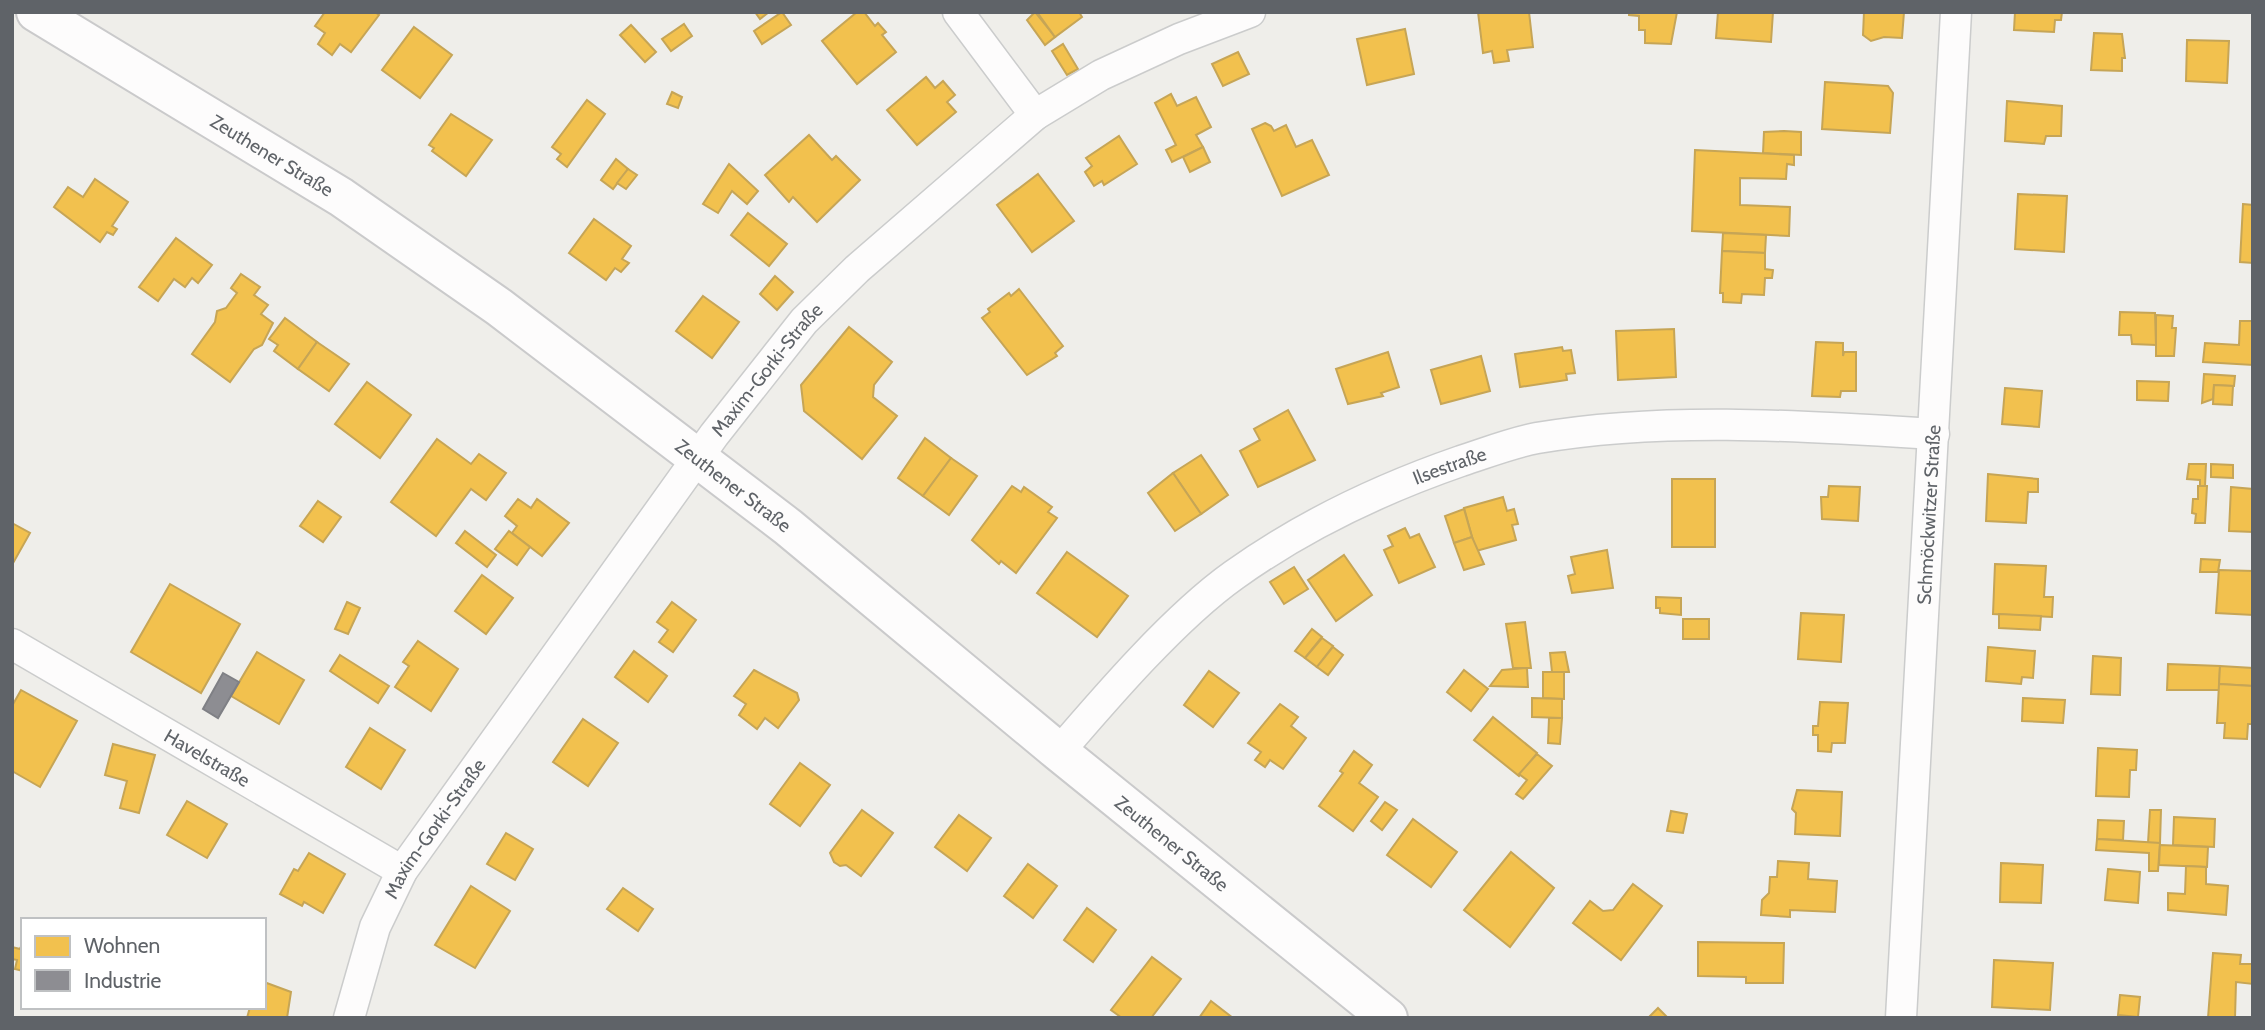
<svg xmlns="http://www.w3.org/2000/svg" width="2265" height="1030" font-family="Cabin,sans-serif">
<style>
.homes{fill:#f2c14e;stroke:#c6a556;stroke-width:2}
.industry{fill:#8d8d92;stroke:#7f8085;stroke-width:2}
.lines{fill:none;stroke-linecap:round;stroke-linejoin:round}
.street-casing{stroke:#cbcccc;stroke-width:33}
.secondary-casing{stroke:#cacacb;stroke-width:42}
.street{stroke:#fdfcfc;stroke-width:30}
.secondary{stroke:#fdfcfc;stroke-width:38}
.labels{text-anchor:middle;stroke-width:7;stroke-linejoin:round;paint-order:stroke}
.street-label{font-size:19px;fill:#5f6368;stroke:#fff}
</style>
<rect width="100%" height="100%" fill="#efeeea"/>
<g class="homes">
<polygon points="325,12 375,12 379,15 351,52 340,44 332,55 318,44 325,33 315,26"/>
<polygon points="755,12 769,12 760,19"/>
<polygon points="782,12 791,25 762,44 754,31"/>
<polygon points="857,12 864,12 875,26 878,23 886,32 882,35 896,52 857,84 822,41"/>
<polygon points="1035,12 1055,37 1045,45 1027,20"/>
<polygon points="1037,12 1079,12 1082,17 1055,37"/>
<polygon points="1478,12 1529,12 1533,47 1507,50 1509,61 1494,63 1492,51 1483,53"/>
<polygon points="1629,12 1677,12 1671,44 1645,43 1645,30 1639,30 1639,16 1629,15"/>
<polygon points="1718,12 1773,12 1771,42 1716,38"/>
<polygon points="1864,12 1904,12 1902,38 1884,37 1871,41 1863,35"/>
<polygon points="2015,12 2062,12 2061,20 2055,20 2054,32 2014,30"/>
<polygon points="684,24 692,36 671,51 662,39"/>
<polygon points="631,25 656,52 645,62 620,35"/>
<polygon points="414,27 452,55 420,98 382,70"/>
<polygon points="1405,29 1414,74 1367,85 1357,39"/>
<polygon points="2094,33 2122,34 2125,58 2122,58 2122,71 2091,70"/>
<polygon points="2187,40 2229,41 2227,83 2186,81"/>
<polygon points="1063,44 1078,69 1067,75 1052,51"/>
<polygon points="1238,52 1249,74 1223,86 1212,64"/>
<polygon points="926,77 935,88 943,81 955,95 947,102 956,112 917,145 887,110"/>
<polygon points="1825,82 1888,86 1893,93 1890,133 1822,129"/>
<polygon points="672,92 682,97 678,108 667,104"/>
<polygon points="1171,94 1177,106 1196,97 1211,127 1196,135 1203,147 1172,162 1166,150 1176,145 1155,103"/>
<polygon points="587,100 605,114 567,167 557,159 561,154 552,147"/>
<polygon points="2007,101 2062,106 2061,136 2046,136 2044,144 2005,141"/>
<polygon points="451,114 492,140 466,176 432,151 434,148 429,145"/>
<polygon points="1265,123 1271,126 1274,131 1286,125 1296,147 1312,140 1329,175 1282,196 1252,129"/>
<polygon points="1784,131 1801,132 1801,155 1763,153 1764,132"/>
<polygon points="809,135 832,160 836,156 860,180 817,222 793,197 789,202 765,175"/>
<polygon points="1119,136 1137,164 1104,185 1102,181 1094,186 1085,172 1092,166 1086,158"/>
<polygon points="1203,147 1210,162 1190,172 1183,157"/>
<polygon points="1695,150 1794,155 1794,165 1787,164 1786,179 1740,178 1740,205 1790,207 1789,236 1692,231"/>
<polygon points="616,159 628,169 613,189 601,180"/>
<polygon points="729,164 758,191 747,204 732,191 718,213 703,204"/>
<polygon points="628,169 637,175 626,189 617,183"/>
<polygon points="1038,174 1074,221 1032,252 997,205"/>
<polygon points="95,179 128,202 112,226 117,229 113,235 107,232 100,242 54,207 68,187 83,197"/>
<polygon points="2018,194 2067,196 2064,252 2015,249"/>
<polygon points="2243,204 2253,205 2253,263 2240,262"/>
<polygon points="748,213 787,244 769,266 731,235"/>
<polygon points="594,219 631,246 622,259 629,263 621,272 615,268 606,280 569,253"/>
<polygon points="1723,233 1766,235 1765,253 1722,251"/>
<polygon points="176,238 212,265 198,283 192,278 185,287 174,279 158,301 139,287"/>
<polygon points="1722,251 1765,253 1765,269 1773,270 1772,278 1765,278 1764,295 1742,294 1741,303 1723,302 1723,293 1720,293"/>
<polygon points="241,274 260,287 254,295 268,305 261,314 273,323 262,345 254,349 230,382 192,354 215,322 217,311 226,308 237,293 231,288"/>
<polygon points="775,276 793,292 777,310 760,294"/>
<polygon points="1019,289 1063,346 1055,353 1057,356 1027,375 982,318 990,312 988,309 1009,293 1011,296"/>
<polygon points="703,296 739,322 712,358 676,331"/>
<polygon points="2120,312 2155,313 2156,345 2132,344 2131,335 2119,335"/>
<polygon points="2156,315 2173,316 2172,328 2176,328 2174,356 2156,356"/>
<polygon points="285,318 317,342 298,369 274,351 278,345 269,339"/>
<polygon points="2240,321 2253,321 2253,365 2203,362 2205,343 2239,345"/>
<polygon points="849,327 892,362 874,385 873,397 897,416 862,459 804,411 801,385"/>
<polygon points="1674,329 1676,377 1618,380 1616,331"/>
<polygon points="317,342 349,364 329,391 298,369"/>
<polygon points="1816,342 1843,343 1843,356 1844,352 1856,352 1856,391 1841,391 1840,397 1812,396"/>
<polygon points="1562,347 1563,351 1571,350 1575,373 1566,374 1567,380 1520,387 1515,354"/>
<polygon points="1388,352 1399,387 1381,393 1383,396 1348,404 1336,369"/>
<polygon points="1481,356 1490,391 1441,404 1431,370"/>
<polygon points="2204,374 2235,376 2234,386 2214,385 2213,399 2202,403"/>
<polygon points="2137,381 2169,382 2168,401 2137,400"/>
<polygon points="367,382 411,415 380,458 335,424"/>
<polygon points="2214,385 2233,386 2232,405 2213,404"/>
<polygon points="2005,388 2042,391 2039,427 2002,424"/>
<polygon points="1288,410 1315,460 1258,487 1240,451 1260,440 1254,429"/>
<polygon points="925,438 951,458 923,496 898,478"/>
<polygon points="437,439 471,464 479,454 506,473 486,500 471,489 436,536 391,502"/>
<polygon points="1201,455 1228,495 1201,514 1173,473"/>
<polygon points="951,458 977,476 949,515 923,496"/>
<polygon points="2189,464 2206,464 2205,486 2200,486 2200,480 2187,479"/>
<polygon points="2211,464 2233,465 2233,478 2211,477"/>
<polygon points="1173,473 1201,514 1175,531 1148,493"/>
<polygon points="1988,474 2038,479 2038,492 2028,492 2026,523 1986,521"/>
<rect x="1672" y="479" width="43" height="68"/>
<polygon points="1012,486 1021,492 1024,487 1052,507 1048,512 1057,518 1016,573 1001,561 999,564 972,540"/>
<polygon points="1829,486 1860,487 1858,521 1822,519 1821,497 1828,497"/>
<polygon points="2198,486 2207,486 2205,523 2195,523 2196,514 2192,513 2193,499 2198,499"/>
<polygon points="2231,487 2253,489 2253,532 2229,531"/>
<polygon points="1503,497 1507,511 1514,509 1518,524 1512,525 1516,540 1476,551 1464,508"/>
<polygon points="518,499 531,508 537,499 569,523 542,556 512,533 517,526 505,516"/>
<polygon points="318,501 341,517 323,542 300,526"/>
<polygon points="1464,509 1472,537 1454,543 1445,516"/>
<polygon points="12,523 30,533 12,565"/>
<polygon points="1405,528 1410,538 1419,534 1435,567 1399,583 1384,550 1393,546 1388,536"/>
<polygon points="465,531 496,555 487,567 456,543"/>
<polygon points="509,531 530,547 517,565 495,549"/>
<polygon points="1472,537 1484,564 1464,570 1454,543"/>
<polygon points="1607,550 1613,588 1572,593 1568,576 1575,574 1571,557"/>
<polygon points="1067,552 1128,596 1097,637 1037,593"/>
<polygon points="1344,555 1372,595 1336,621 1308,580"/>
<polygon points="2201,559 2220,560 2218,572 2200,572"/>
<polygon points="1995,564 2046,566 2044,597 2053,597 2052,617 1993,614"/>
<polygon points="1294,567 1308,589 1284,604 1270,582"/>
<polygon points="2219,570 2253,571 2253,615 2216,613"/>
<polygon points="482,575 513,598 486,634 455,611"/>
<polygon points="170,584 240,624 201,693 131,652"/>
<polygon points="1656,597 1681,598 1681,615 1660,613 1660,608 1656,608"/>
<polygon points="347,602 360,608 348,634 335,629"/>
<polygon points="672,602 696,620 673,652 659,642 668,630 657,622"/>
<polygon points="1801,613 1844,615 1841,662 1798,659"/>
<polygon points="1999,614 2041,616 2040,630 1999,628"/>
<rect x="1683" y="619" width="26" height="20"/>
<polygon points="1525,622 1531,668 1513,668 1506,624"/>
<polygon points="1312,629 1322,637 1305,658 1295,651"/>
<polygon points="1322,638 1333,646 1317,667 1305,658"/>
<polygon points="418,641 458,669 431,711 395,687 409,666 403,662"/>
<polygon points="1333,647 1343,655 1328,675 1317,667"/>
<polygon points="1988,647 2035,651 2033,678 2022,677 2021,684 1986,681"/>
<polygon points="634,651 667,676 648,702 615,677"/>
<polygon points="257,652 304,680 279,724 231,696"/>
<polygon points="1565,652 1569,672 1552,672 1550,653"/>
<polygon points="340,655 389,686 378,703 330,671"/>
<polygon points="2093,656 2121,658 2120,695 2091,694"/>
<polygon points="2168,664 2220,666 2219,690 2167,690"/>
<polygon points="2220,666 2253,668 2253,686 2219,684"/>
<polygon points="1527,668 1528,687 1490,686 1502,670"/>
<polygon points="754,670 797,693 799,700 778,728 765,718 757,729 739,715 746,704 734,696"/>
<polygon points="1464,670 1488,689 1471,711 1447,692"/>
<polygon points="1209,671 1239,693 1213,727 1184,705"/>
<polygon points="1543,672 1564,672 1564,699 1543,698"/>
<polygon points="2219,684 2253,686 2253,724 2248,724 2247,739 2224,738 2225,723 2217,723"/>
<polygon points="21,690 77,721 40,787 12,771 12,706"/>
<polygon points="1532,698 1562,699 1562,718 1532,717"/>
<polygon points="2023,698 2065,700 2063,723 2022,721"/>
<polygon points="1820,702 1848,703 1845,743 1832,743 1831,752 1818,751 1818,735 1813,735 1813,726 1818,726"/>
<polygon points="1280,704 1298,717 1291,726 1306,738 1283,769 1270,760 1265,767 1255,760 1261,752 1248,743"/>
<polygon points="1493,717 1537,753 1519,776 1474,740"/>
<polygon points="1549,718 1562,718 1560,744 1548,743"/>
<polygon points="583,719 618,743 588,786 553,762"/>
<polygon points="370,728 405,750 381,789 346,767"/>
<polygon points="113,744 155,755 139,813 120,808 127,781 105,775"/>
<polygon points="2098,748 2137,750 2136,770 2130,770 2129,797 2096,796"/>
<polygon points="1354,751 1372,765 1359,783 1378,797 1353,831 1319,806 1343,773 1340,771"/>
<polygon points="1537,754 1552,766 1523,799 1516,794 1527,780 1519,774"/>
<polygon points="800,763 830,785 800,826 770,804"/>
<polygon points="1797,790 1842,792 1840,836 1795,834 1796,813 1792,809"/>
<polygon points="187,801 227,824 207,858 167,835"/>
<polygon points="1385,802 1397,810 1382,830 1371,821"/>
<polygon points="862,810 893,833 861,876 846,865 840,866 834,862 830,853"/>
<polygon points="2150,810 2161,810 2160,843 2148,843"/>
<polygon points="1671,811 1687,814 1683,833 1667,831"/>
<polygon points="959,815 991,838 967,871 935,847"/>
<polygon points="2174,817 2215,819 2214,847 2173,845"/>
<polygon points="1413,819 1457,852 1431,887 1387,855"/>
<polygon points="2098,820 2124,821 2123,840 2097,839"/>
<polygon points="506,833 533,849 515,880 487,864"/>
<polygon points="2097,839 2160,843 2158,871 2149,871 2149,853 2096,850"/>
<polygon points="2160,845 2208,847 2207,867 2159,865"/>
<polygon points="1511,852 1554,888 1510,947 1464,910"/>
<polygon points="309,853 345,874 323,913 304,902 302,906 280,894 294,869 298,871"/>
<polygon points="1778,861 1809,863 1808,879 1837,881 1835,912 1790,910 1790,917 1761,915 1762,900 1769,893 1770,877 1777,877"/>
<polygon points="2001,863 2043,865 2041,903 2000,902"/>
<polygon points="1028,864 1057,886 1033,918 1004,896"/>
<polygon points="2186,866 2206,867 2206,884 2228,886 2226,915 2168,910 2168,893 2185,894"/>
<polygon points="2108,869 2140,872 2138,903 2105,900"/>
<polygon points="1633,884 1662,906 1621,960 1573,923 1590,901 1603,911 1613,910"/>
<polygon points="471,886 510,911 475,968 435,945"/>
<polygon points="623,888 653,909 638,931 607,909"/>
<polygon points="1087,908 1116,930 1093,962 1064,940"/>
<polygon points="23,942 23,971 15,969 17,960 12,959 12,947 20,949"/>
<polygon points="1698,942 1784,943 1783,983 1746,983 1746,977 1698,976"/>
<polygon points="2213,953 2241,955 2240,964 2253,964 2253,984 2236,982 2235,1018 2208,1018"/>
<polygon points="1152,957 1181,979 1151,1018 1122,1018 1111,1010"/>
<polygon points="1994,960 2053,963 2050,1010 1992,1007"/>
<polygon points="264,982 291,992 287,1018 247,1018 250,1007 264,1007"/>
<polygon points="2120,995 2140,997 2138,1017 2118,1015"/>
<polygon points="1211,1001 1233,1018 1199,1018"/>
<polygon points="1658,1008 1668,1018 1648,1018"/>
</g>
<polygon class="industry" points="223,673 239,682 218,718 203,709"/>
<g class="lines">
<g class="street-casing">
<g id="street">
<polyline points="958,12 1035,115"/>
<path id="s1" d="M12 644 402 871"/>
<path id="s2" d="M1059 752C1107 696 1175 617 1234 575 1304 525 1380 489 1461 461 1486 453 1511 443 1537 438 1665 416 1805 426 1934 434"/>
<path id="s3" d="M349 1018 375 927 402 871 714 435 804 321 857 269 1035 115 1101 75 1179 39 1250 12"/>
<path id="s4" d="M1901 1018 1956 12"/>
</g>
</g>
<g class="secondary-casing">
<g id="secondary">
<path id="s5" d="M36 12 341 197 499 307 788 527 1059 752 1388 1018"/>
</g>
</g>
<use href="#street" class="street"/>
<use href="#secondary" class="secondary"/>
</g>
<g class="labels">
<g class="street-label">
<text dy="7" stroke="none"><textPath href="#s5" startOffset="276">Zeuthener Straße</textPath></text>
<text dy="7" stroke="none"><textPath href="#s3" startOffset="777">Maxim-Gorki-Straße</textPath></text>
<text dy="7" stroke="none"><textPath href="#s2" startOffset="492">Ilsestraße</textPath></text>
<text dy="7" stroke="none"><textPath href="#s5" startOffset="844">Zeuthener Straße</textPath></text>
<text dy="7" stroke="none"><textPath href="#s4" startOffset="504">Schmöckwitzer Straße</textPath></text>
<text dy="7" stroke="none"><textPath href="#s1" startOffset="226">Havelstraße</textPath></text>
<text dy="7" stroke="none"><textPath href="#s3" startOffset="210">Maxim-Gorki-Straße</textPath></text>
<text dy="7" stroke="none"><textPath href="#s5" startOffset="1410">Zeuthener Straße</textPath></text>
</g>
</g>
<rect width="2265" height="1030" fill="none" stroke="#5f6368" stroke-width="28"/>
<rect x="21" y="918" width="245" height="91" fill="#ffffff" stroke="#bfc1c3" stroke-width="2"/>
<rect x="35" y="936" width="35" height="21" fill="#f2c14e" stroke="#bfc1c3" stroke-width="2"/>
<text x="84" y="953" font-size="21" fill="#5f6368">Wohnen</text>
<rect x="35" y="970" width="35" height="21" fill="#8d8d92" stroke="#bfc1c3" stroke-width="2"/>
<text x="84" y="988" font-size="21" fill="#5f6368">Industrie</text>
</svg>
